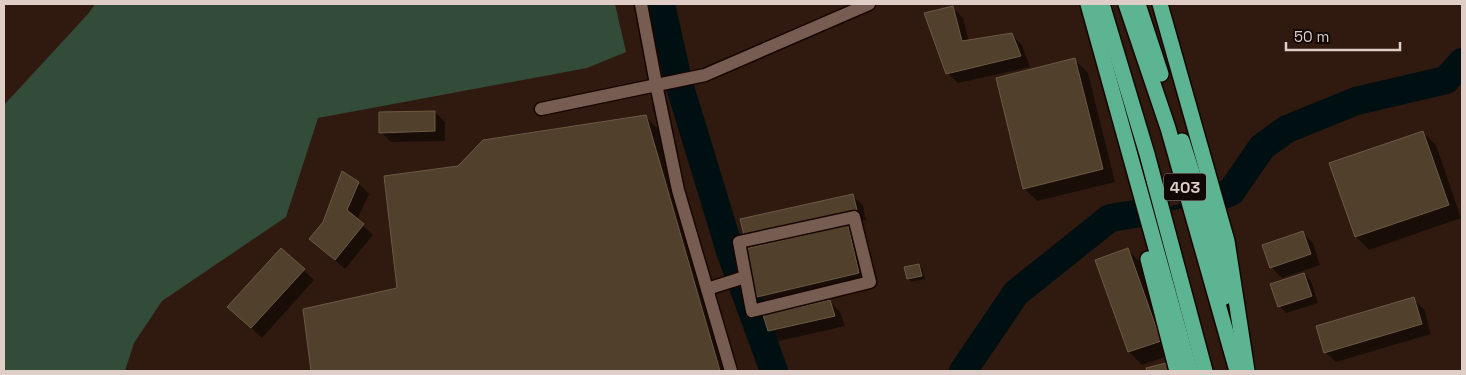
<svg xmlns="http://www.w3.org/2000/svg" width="1466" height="375" font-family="'Space Grotesk',sans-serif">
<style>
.green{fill:#334b39}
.shadow{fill:#0007}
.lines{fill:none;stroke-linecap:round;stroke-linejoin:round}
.stream{stroke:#000f12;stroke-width:4.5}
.river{stroke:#000f12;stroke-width:28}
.building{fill:#51402c;stroke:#6c5a45}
.minor-casing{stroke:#170500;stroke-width:15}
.highway-casing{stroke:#170500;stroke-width:18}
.minor{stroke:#775d51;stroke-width:12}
.highway{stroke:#5cb493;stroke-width:15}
.labels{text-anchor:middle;stroke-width:5;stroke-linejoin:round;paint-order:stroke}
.shield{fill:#110704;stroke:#a0928c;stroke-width:1}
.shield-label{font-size:16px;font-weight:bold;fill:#decec7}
</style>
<rect width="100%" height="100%" fill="#301a10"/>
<polygon class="green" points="95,4 615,4 626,52 587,68 318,118 286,217 162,301 134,343 125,371 4,371 4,105 88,14"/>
<g class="shadow">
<polygon points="952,7 963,18 969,42 1012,35 1022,45 1030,67 958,83 948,73"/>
<polygon points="1075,60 1088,73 1115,182 1037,201 1024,188"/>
<polygon points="435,112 445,122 445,141 391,142 381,132"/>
<polygon points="646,117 659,130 728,371 312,371 304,310 398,289 459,167"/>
<polygon points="1423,132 1436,145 1461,218 1369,250 1356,237"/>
<polygon points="342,173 358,183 369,194 357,220 373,235 345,269 311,239 324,222"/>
<polygon points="853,196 863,206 866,220 846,224 860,239 871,286 771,309 758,296 818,233 818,231"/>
<polygon points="1303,233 1313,243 1320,265 1282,278 1271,267"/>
<polygon points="281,250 314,280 262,338 239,317"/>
<polygon points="1128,250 1141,263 1173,354 1142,365 1129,352 1097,260"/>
<polygon points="919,265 922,268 925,279 911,282 908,278"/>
<polygon points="1304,274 1311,281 1318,303 1286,313 1279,306"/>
<polygon points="1413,299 1424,309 1431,334 1336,362 1325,352"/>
<polygon points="830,302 840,312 845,326 779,341 769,331"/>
</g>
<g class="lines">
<polyline class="stream" points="1173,208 1181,206"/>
<g class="river">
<polyline points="661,4 678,80 730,251 774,371"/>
<polyline points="1201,203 1231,192 1262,147 1287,129 1356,101 1446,80 1462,62"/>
<polyline points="963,371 1016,293 1110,218 1154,211"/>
</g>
</g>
<g class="building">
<polygon points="953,6 962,41 1012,33 1021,56 946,74 924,13"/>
<polygon points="1075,58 1103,169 1023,189 996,78"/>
<polygon points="435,111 435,131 379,133 379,112"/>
<polygon points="646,115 720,371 311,371 303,309 397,288 384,176 458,166 483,140"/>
<polygon points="1423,131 1449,205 1355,237 1329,163"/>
<polygon points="342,171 359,182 347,210 364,224 335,260 309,239 323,222"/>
<polygon points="853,194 857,210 744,235 740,219"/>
<polygon points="848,225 859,273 757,297 745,249"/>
<polygon points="1303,231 1311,254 1270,268 1262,245"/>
<polygon points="281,248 305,269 251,328 227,307"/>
<polygon points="1128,248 1161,341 1128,352 1095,260"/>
<polygon points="919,264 922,276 907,279 904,267"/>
<polygon points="1304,273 1312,296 1278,307 1270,284"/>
<polygon points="1414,297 1422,324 1324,353 1316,326"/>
<polygon points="830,300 835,316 768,331 763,315"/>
<polygon points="1166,363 1169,371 1147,371 1146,368"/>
</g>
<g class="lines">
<g class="minor-casing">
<g id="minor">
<polyline points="641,4 656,84 678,190 731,371"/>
<polyline points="541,109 705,75 869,4"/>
<polygon points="854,217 870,282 752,311 739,242"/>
<polyline points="707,289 745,277"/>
</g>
</g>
<g class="highway-casing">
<g id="highway">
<polyline points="1088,4 1190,371"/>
<polyline points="1102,4 1147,154 1205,371"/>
<polyline points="1126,4 1168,128 1237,371"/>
<polyline points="1138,4 1161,74"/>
<polyline points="1160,4 1227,241 1247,371"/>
<polyline points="1182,141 1216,247 1225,297"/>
<polyline points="1148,259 1177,371"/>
</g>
</g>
<use href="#minor" class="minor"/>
<use href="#highway" class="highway"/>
</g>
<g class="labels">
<rect class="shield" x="1164" y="173.5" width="42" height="27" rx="4"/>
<g class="shield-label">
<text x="1185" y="193">403</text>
</g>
</g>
<rect width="1466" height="375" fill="none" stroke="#decec7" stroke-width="10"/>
<path d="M1286 42v8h114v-8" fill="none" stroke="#decec7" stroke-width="2.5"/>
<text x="1294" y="42" font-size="15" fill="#decec7" stroke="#110704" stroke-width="4" paint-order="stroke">50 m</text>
</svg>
